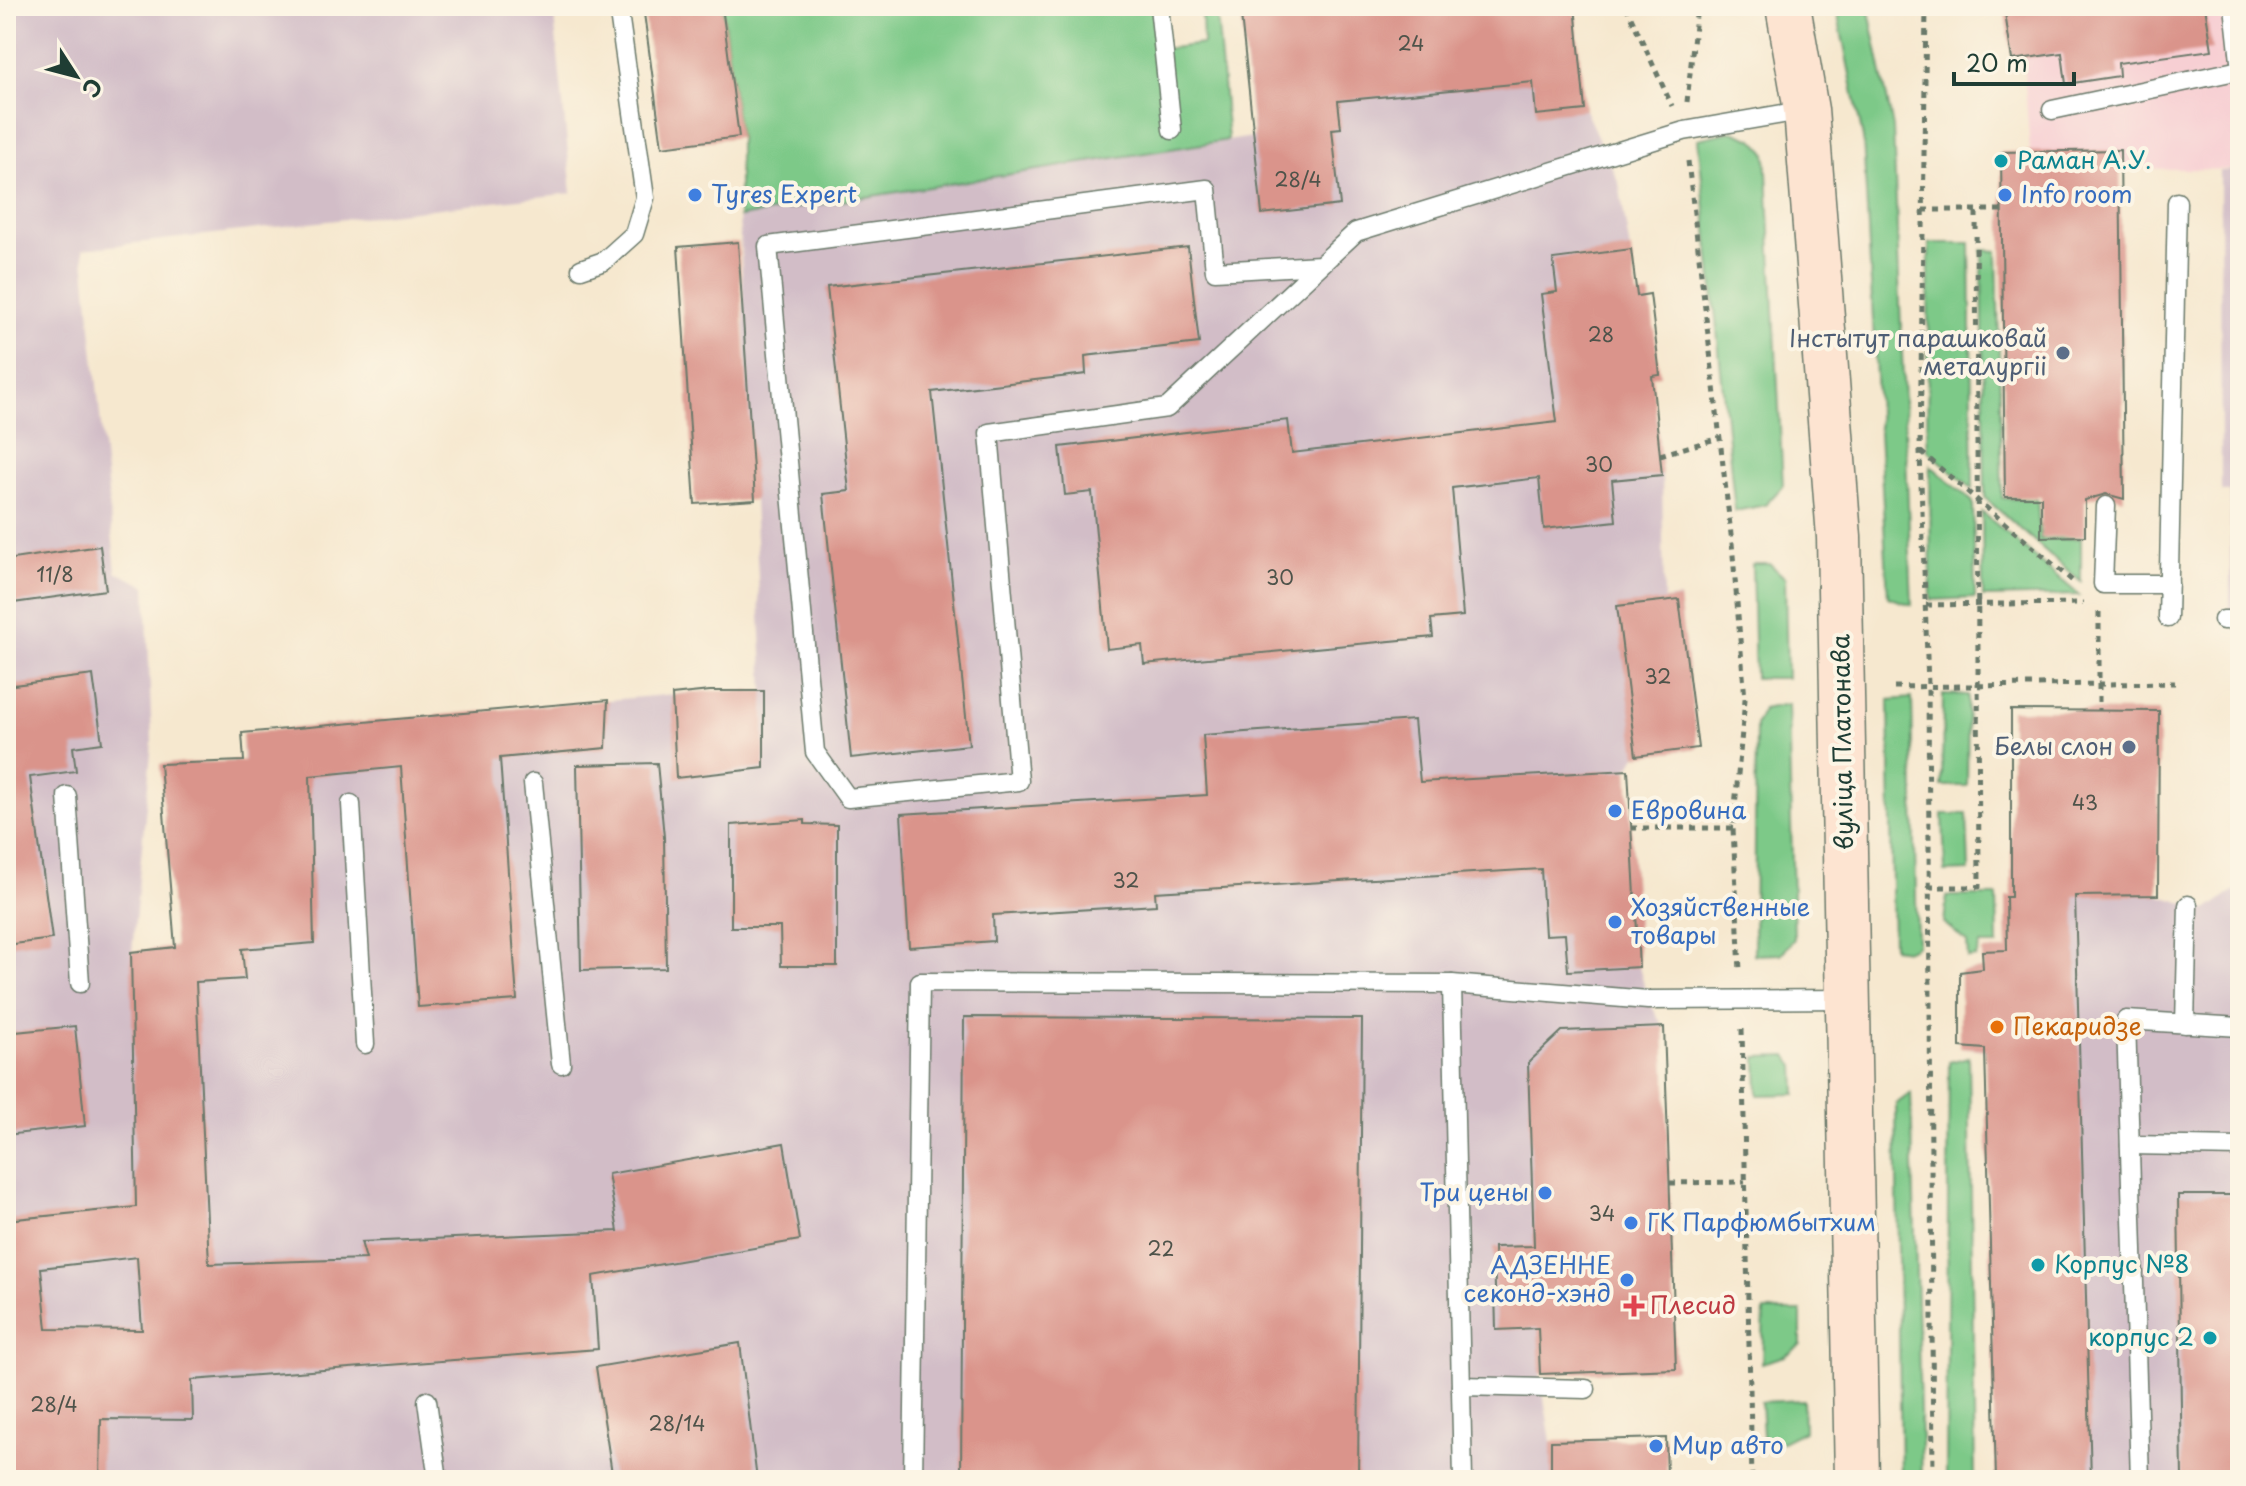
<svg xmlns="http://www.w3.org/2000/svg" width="2246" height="1486" font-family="'Playpen Sans',sans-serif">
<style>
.built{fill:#f7cfd3}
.industrial{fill:#d2bdc7}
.green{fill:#7dc988;stroke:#4e835e;stroke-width:2}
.building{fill:#da948b;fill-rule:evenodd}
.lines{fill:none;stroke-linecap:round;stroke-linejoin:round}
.lane-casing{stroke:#6a796a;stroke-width:21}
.secondary-casing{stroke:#6a796a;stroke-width:47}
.path{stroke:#6a796a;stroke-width:5;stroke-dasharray:6 6;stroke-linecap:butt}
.lane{stroke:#fff;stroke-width:18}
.secondary{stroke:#fde4d1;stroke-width:44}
.culture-dot{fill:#0f9aa8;stroke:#fcf5e5;stroke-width:3}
.shop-dot{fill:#3f7fe0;stroke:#fcf5e5;stroke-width:3}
.service-dot{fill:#5c6f8a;stroke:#fcf5e5;stroke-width:3}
.food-dot{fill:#e8710a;stroke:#fcf5e5;stroke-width:3}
.health-dot{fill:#e0444e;stroke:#fcf5e5;stroke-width:3}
.labels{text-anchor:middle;stroke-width:8;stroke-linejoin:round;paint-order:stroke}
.number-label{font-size:20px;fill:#4e534a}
.culture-label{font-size:24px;fill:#0d838f;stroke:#fcf5e5;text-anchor:start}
.shop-label{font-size:24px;fill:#366cbe;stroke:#fcf5e5;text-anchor:start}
.service-label{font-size:24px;fill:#4e5e75;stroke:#fcf5e5;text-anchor:end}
.street-label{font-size:24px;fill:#1f3d34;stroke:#fcf5e5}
.food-label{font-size:24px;fill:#c56008;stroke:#fcf5e5;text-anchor:start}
.health-label{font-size:24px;fill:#be3a42;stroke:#fcf5e5;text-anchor:start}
</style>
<rect width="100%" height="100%" fill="#fcf5e5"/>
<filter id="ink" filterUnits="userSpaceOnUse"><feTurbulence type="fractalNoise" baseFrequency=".0125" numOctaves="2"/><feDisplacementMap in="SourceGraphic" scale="16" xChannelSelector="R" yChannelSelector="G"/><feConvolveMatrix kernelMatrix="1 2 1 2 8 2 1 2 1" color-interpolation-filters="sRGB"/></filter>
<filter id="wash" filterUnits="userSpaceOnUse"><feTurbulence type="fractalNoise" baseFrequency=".006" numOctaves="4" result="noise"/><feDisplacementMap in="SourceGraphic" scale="32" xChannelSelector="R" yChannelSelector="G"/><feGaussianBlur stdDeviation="1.8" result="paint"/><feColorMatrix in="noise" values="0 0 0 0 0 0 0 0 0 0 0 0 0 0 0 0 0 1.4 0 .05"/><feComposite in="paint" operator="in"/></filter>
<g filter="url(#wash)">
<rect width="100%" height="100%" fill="#f6e8cf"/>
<polygon class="built" points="2004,6 2240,6 2240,170 2120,168 2030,152 2023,59 2012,60"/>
<g class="industrial">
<polygon points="6,6 553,6 572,193 83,249 116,572 146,586 152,742 132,952 175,947 160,764 243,761 242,733 710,691 764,691 739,217 1253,137 1240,6 1575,6 1585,110 1619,183 1656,413 1662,475 1664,600 1679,598 1698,748 1636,756 1628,770 1639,967 1648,1000 1664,1027 1676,1369 1540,1374 1551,1441 1551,1480 6,1480"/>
<polygon points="2240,170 2240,610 2230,610 2230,491 2221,491 2220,171"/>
<polygon points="2240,887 2240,1480 1996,1480 1985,1050 1960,1047 1960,972 1983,969 1982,951 2007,950 2006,897 2158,895 2207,910"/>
</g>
<g class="green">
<polygon points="722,6 1160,6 1164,49 1203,44 1202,12 1217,15 1228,140 739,217 739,137"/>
<polygon points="1836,6 1868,6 1893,127 1912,605 1888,597 1863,138"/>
<polygon points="1733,131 1753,139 1766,153 1783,486 1765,505 1735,511 1698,139"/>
<polygon points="1929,243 1970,243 1973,489 1927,450"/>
<polygon points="1982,250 1997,251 2002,498 2037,500 2040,539 2081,538 2081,582 1985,498"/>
<polygon points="1930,465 1973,502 1975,598 1931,600"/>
<polygon points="1982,512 2079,595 1983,597"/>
<polygon points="1752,564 1770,564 1785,578 1787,678 1755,678"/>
<polygon points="1943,694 1968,695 1967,786 1942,786"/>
<polygon points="1912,698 1917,945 1908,950 1893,948 1889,700"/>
<polygon points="1788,704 1794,939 1781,954 1754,955 1756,724 1763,709"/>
<polygon points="1943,814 1967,814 1969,871 1945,872"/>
<polygon points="1947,896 1997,896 1998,945 1980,945 1976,957 1968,958 1967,942 1944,923"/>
<polygon points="1787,1056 1795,1066 1796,1094 1758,1095 1757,1057"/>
<polygon points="1969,1057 1975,1480 1946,1480 1949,1062"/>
<polygon points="1911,1093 1922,1480 1901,1480 1896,1104"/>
<polygon points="1764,1311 1801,1311 1801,1345 1785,1356 1762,1363"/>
<polygon points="1803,1400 1804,1431 1764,1451 1761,1402"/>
</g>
<g id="blocks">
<g class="building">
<polygon points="643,6 722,6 739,137 662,147"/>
<polygon points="1240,6 1575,6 1585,110 1536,115 1533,82 1338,101 1341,128 1332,129 1340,205 1262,214"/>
<polygon points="2004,6 2205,6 2212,50 2118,63 2119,76 2066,84 2062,53 2012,60"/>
<polygon points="2120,150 2124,499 2106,494 2085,500 2085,536 2041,537 2041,497 2005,497 2001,152"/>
<polygon points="738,242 755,500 695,504 678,247"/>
<polygon points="1188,247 1199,343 1085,356 1086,374 932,392 969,745 851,758 823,494 849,491 827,287"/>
<polygon points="1631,249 1637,296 1650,294 1660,375 1652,376 1662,475 1612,480 1616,521 1544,529 1539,478 1452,488 1463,616 1431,619 1433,637 1144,664 1142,645 1107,649 1092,492 1065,495 1060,447 1288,420 1292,453 1557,422 1541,294 1557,292 1553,259"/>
<polygon points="100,546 106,590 6,604 6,560"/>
<polygon points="1679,599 1698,748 1636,756 1617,606"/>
<polygon points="93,675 102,743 73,747 76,771 30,777 52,939 6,945 6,686"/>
<polygon points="710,691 764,691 764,768 676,778 672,695"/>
<path d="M608 700 606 748 500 758 517 1000 418 1007 401 767 310 776 314 943 242 949 245 979 196 982 209 1264 366 1259 361 1242 618 1231 608 1174 784 1143 800 1240 593 1276 598 1349 192 1380 193 1420 101 1419 100 1480H7L6 1220 136 1207 131 952 175 947 160 764 244 761 242 733ZM137 1257 142 1330 47 1329 41 1268Z"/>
<polygon points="2011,710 2159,711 2158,895 2075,896 2091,1480 1996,1480 1985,1049 1960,1047 1960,972 1983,969 1982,951 2007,950 2006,897 2011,897"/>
<polygon points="1414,720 1420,782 1628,770 1639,967 1568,971 1565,934 1545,935 1541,869 1155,892 1156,905 993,915 994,941 909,947 901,814 1207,795 1203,735"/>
<polygon points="657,763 664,837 666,968 581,970 577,765"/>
<polygon points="805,820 805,824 837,825 837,966 781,966 780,927 731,927 731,825"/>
<polygon points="964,1017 1362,1019 1358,1480 961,1480"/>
<polygon points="75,1026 85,1126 6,1135 6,1033"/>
<polygon points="1664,1027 1676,1369 1540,1374 1538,1328 1496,1330 1494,1247 1534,1246 1528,1063 1562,1031"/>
<polygon points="2178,1195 2240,1195 2240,1480 2182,1480"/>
<polygon points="740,1343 757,1480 613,1480 596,1367"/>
<polygon points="1666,1438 1667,1480 1551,1480 1551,1441"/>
</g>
</g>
</g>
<g filter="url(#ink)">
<use href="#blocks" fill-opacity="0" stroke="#6a796a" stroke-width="2"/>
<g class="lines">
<g class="lane-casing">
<g id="lane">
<polyline points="1159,6 1172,130"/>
<polyline points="2234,6 2240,61"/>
<polyline points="2052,110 2240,70"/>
<polyline points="1320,265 1215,271 1207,189 768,246 815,752 848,798 1019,781 989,433 1167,408 1356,232 1684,131 1806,110"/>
<polyline points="581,269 604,261 634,234 645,198 618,6"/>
<polyline points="2106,506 2103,584 2169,584"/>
<polyline points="2168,618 2177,202"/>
<polyline points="2223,620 2240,620"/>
<polyline points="533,783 561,1064"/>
<polyline points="67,796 80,983"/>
<polyline points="351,804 365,1044"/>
<polyline points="1452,984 1463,1480"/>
<polyline points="2185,1024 2188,905"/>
<polyline points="2130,1145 2240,1147"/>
<polyline points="1461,1386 1586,1389"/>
<polyline points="427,1401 438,1480"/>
<polyline points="913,1480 920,982 1452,984 1648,1000 1848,999"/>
<polyline points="2140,1480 2126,1020 2240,1027"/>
</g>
</g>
<g class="secondary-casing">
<polyline id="secondary" points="1788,6 1806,110 1839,537 1857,1480"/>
</g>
<g class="path">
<polyline points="1626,6 1672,106"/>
<polyline points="1926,6 1920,452 1928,686 1933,1480"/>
<polyline points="1687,102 1697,6"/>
<polyline points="1688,161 1732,543 1745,699 1733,828 1740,971"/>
<polyline points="1923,210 2001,210"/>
<polyline points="1921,452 2075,583"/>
<polyline points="1660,455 1719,438"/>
<polyline points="1926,605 2083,603"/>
<polyline points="2099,612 2099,711"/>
<polyline points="1894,687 2175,683"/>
<polyline points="1631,828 1733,828"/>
<polyline points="1928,887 1979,887 1976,210"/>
<polyline points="1742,1029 1752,1480"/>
<polyline points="1670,1183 1745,1182"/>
</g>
<use href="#lane" class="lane"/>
<use href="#secondary" class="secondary"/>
</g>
</g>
<g class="culture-dot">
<circle cx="2001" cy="161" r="8"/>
<circle cx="2038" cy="1265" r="8"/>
<circle cx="2210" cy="1338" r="8"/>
</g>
<g class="shop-dot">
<circle cx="695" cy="195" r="8"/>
<circle cx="2005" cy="195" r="8"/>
<circle cx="1615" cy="811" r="8"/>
<circle cx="1615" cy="922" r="8"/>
<circle cx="1545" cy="1193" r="8"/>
<circle cx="1631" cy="1223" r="8"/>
<circle cx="1627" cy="1280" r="8"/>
<circle cx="1656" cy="1446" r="8"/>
</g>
<g class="service-dot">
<circle cx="2063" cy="353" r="8"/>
<circle cx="2129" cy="747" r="8"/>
</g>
<circle class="food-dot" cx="1997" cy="1027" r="8"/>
<path class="health-dot" d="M1630 1294h8v8h8v8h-8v8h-8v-8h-8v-8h8z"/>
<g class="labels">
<g class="number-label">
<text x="1411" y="51">24</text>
<text x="1298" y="187">28/4</text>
<text x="1601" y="342">28</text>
<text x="1599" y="472">30</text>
<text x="55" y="582">11/8</text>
<text x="1280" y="585">30</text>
<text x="1658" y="684">32</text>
<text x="2085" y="810">43</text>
<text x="1126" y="888">32</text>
<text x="1602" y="1221">34</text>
<text x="1161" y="1256">22</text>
<text x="54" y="1412">28/4</text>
<text x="677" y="1431">28/14</text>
</g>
<g class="culture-label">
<text x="2017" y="169">Раман А.У.</text>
<text x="2054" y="1273">Корпус №8</text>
<text x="2194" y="1346" text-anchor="end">корпус 2</text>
</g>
<g class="shop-label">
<text x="711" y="203">Tyres Expert</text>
<text x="2021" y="203">Info room</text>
<text x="1631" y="819">Евровина</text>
<text x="1631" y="916">Хозяйственные<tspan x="1631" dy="28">товары</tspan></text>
<text x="1529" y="1201" text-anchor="end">Три цены</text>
<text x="1647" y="1231">ГК Парфюмбытхим</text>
<text x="1611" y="1274" text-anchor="end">АДЗЕННЕ<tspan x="1611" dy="28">секонд-хэнд</tspan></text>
<text x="1672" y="1454">Мир авто</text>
</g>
<g class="service-label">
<text x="2047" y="347">Інстытут парашковай<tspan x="2047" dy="28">металургіі</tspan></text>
<text x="2113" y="755">Белы слон</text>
</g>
<g class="street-label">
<text transform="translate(1843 742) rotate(-91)" y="8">вуліца Платонава</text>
</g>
<g class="food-label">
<text x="2013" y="1035">Пекаридзе</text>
</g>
<g class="health-label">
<text x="1650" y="1314">Плесид</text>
</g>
</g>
<rect width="2246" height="1486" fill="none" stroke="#fcf5e5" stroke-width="32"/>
<g transform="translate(76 76) rotate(126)" stroke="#fcf5e5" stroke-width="6" paint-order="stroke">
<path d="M0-6L14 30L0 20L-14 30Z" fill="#1f3d34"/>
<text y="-12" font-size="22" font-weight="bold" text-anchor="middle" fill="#1f3d34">С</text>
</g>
<path d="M1954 72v12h120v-12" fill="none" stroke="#1f3d34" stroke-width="4"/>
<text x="1966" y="72" font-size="24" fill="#1f3d34" stroke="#fcf5e5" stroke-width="6" paint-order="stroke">20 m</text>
</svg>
